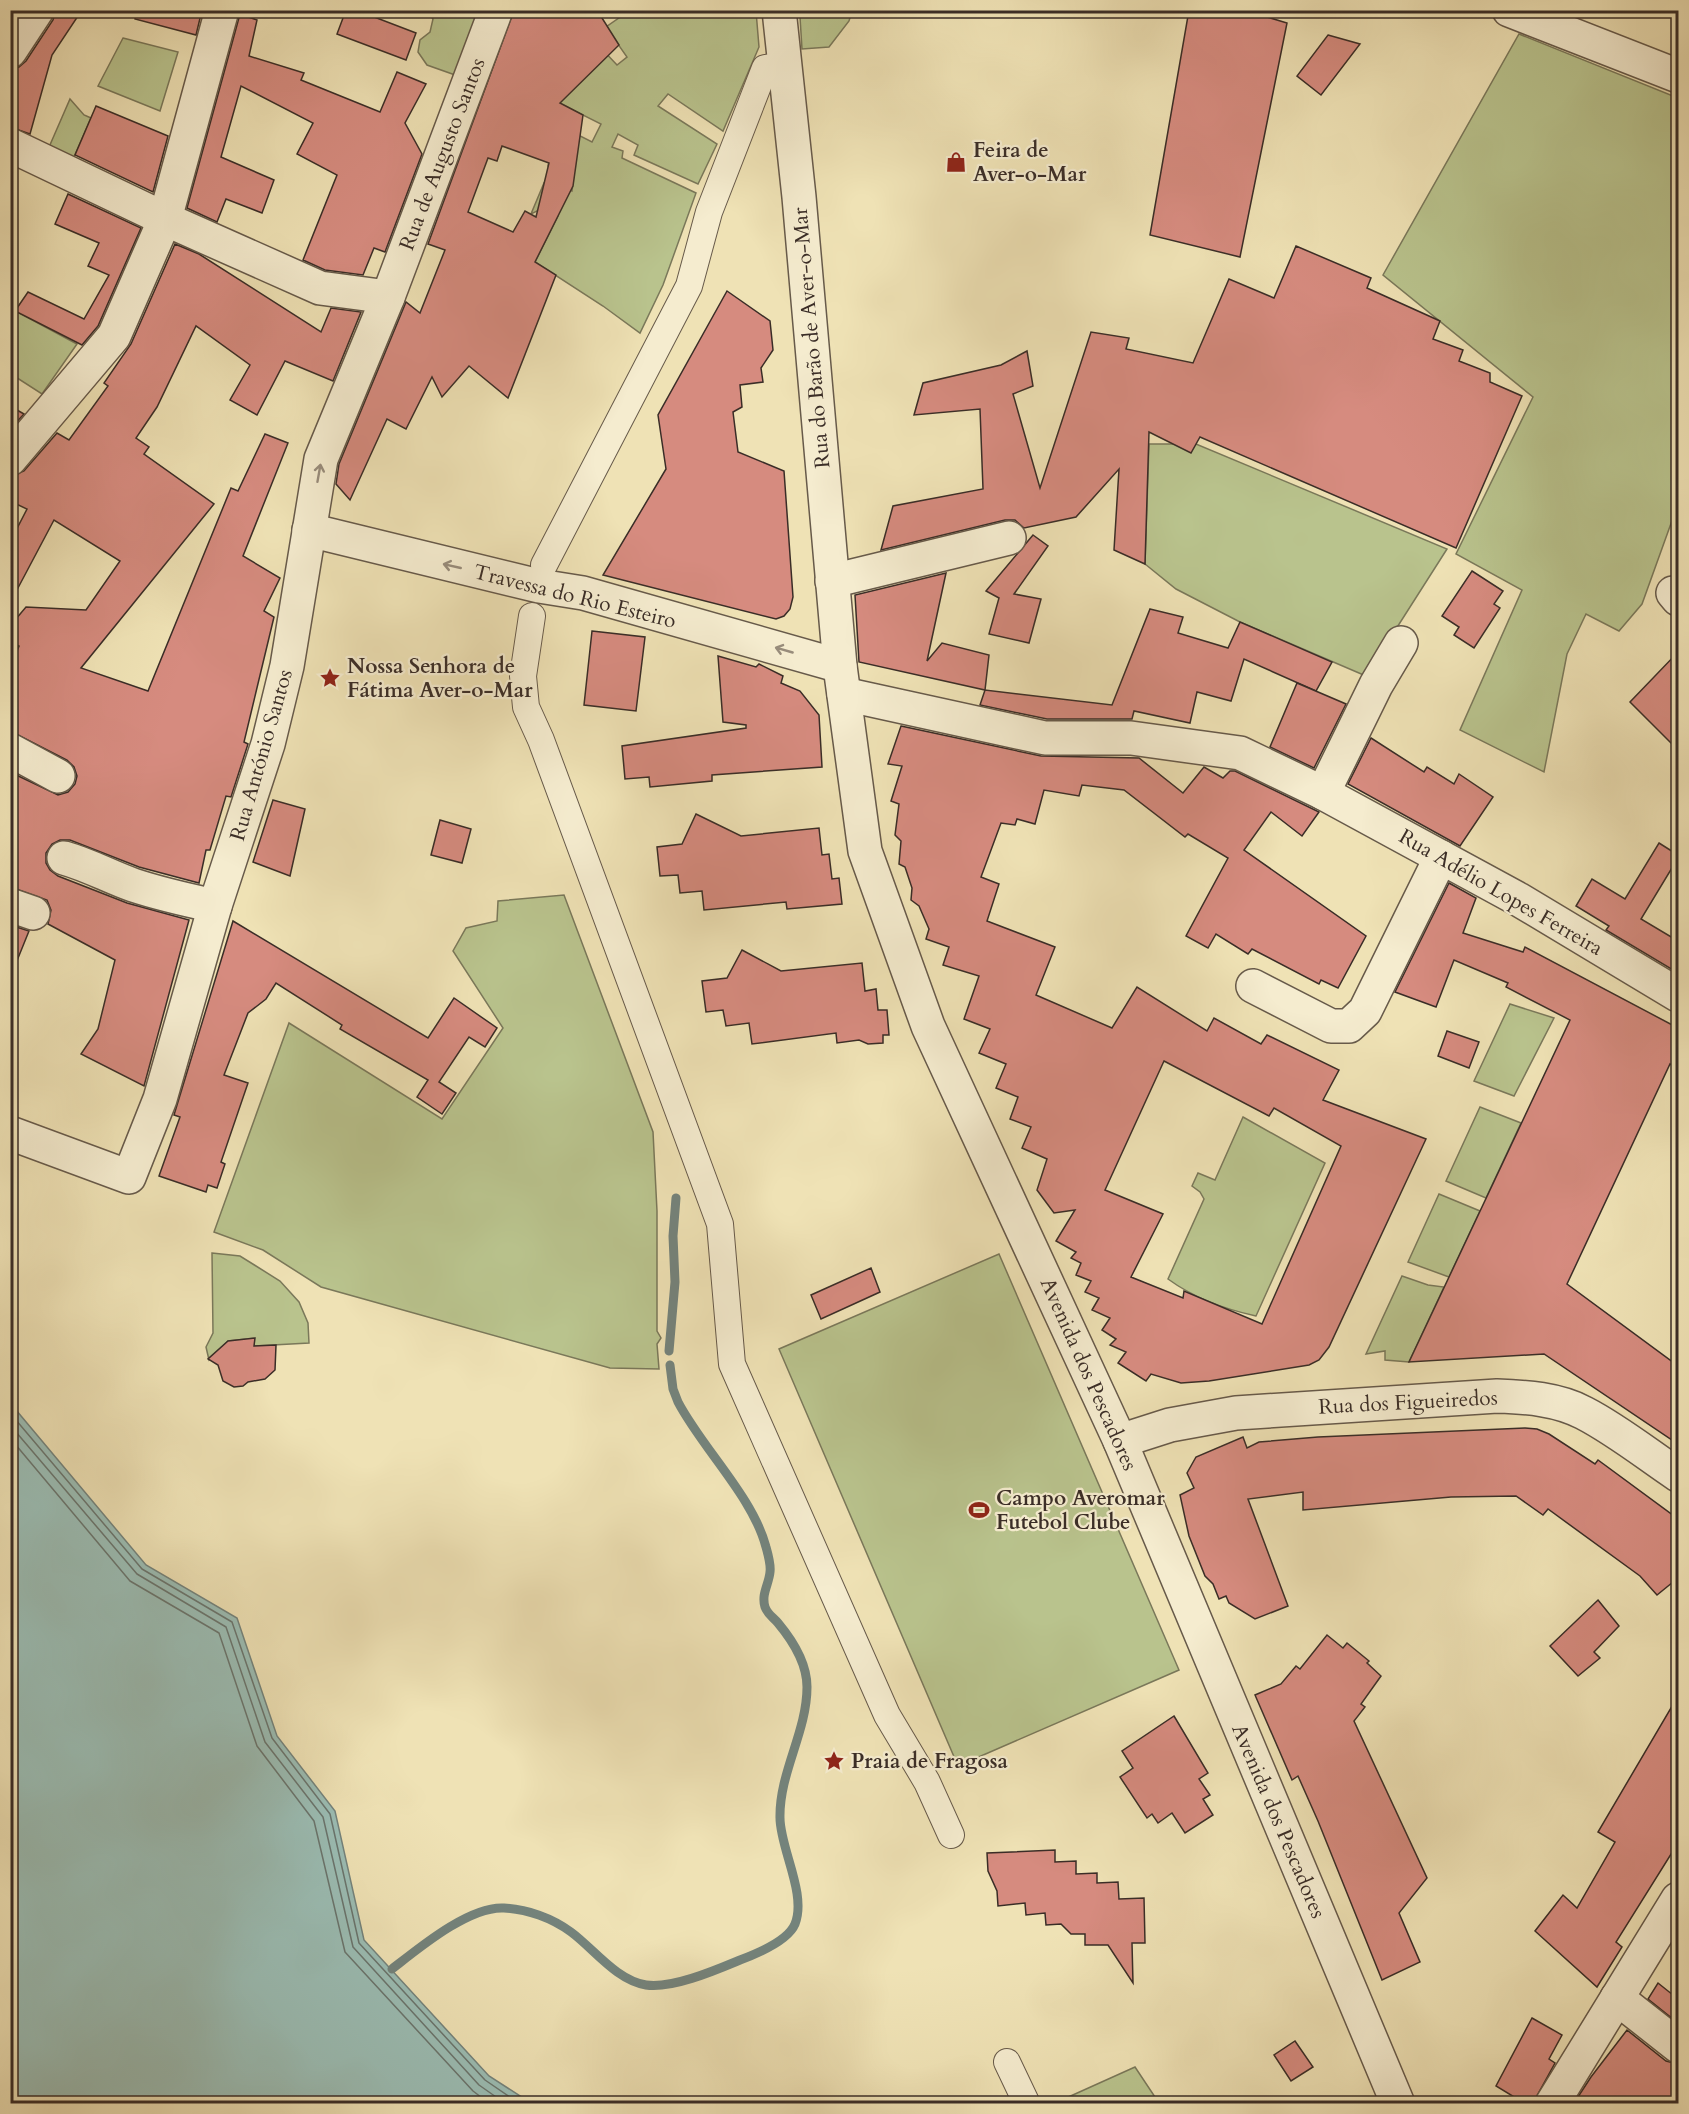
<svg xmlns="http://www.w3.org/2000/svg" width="1689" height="2114" font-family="Cardo,serif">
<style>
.green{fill:#b9c38d;stroke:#7a785a;stroke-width:1.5}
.water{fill:#9bbdb4;stroke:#74837c;stroke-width:1.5}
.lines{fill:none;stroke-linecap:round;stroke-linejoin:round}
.shore{stroke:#6a756e;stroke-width:1.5}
.stream{stroke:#74837c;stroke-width:9}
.building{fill:#d68b7f;stroke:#3a2d27;stroke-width:1.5;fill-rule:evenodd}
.pedestrian-casing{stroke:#675a4a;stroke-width:28}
.minor-casing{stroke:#675a4a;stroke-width:36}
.tertiary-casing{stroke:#675a4a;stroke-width:36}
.pedestrian{stroke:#f5eccf;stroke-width:26}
.minor{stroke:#f5eccf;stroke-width:33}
.tertiary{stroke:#f5eccf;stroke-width:33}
.oneway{stroke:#988c7b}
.labels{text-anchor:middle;stroke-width:4.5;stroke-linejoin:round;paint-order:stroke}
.poi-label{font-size:21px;font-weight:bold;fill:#3a2d27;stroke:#f5eccf;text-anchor:start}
.street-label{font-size:21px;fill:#3a2d27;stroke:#f5eccf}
</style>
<rect width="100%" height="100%" fill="#efe2b5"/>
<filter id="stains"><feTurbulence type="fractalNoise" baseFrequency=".00333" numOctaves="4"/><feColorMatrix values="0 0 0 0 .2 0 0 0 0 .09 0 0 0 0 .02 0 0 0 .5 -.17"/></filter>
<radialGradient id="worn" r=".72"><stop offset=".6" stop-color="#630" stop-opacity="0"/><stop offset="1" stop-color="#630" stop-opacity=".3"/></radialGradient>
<g class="green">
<polygon points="427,11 481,11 458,76 427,65 418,52 420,40 430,32 433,19"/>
<polygon points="629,11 756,11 759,47 723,131 668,94 658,106 717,144 698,184 634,155 638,145 618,134 612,147 623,151 622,158 696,193 663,285 640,333 603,306 535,262 558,216 543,208 531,214 544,183 572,191 574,174 548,166 550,157 531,111 592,142 601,124 551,99 585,31 617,65 627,57 606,27"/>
<polygon points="803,11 803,10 852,11 849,21 829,47 802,49 800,17"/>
<polygon points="1519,34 1678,98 1678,504 1642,604 1619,631 1586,614 1567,654 1544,772 1460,730 1522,590 1456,554 1533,397 1383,275"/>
<polygon points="123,38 178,52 160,111 98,86"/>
<polygon points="70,99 84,115 91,118 71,164 46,154"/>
<polygon points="10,308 77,344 42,394 11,374"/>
<polygon points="1149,444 1196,444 1447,549 1366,676 1240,622 1176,589 1145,564"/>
<polygon points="564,895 653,1132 657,1211 657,1331 661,1338 657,1344 659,1369 610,1368 321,1287 263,1250 214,1232 289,1023 442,1119 503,1028 453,951 466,928 497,921 498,901"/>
<polygon points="1510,1004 1554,1018 1514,1096 1474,1081"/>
<polygon points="1480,1107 1521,1123 1486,1198 1446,1181"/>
<path d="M1243 1117 1325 1163 1256 1316C1224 1309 1194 1298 1168 1279L1204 1199 1200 1192 1192 1186 1198 1173 1215 1180Z"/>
<polygon points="1439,1194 1480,1211 1449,1277 1408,1262"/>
<polygon points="212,1253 240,1256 280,1281 299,1302 308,1323 309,1343 254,1346 254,1338 228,1341 209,1360 206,1347 213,1333"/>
<polygon points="999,1254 1179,1670 958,1766 779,1349"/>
<polygon points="1402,1276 1428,1285 1444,1287 1409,1362 1385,1360 1385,1351 1366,1354"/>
<polygon points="1135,2067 1159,2103 1055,2103"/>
</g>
<polygon class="water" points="11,1404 146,1565 237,1618 277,1736 335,1811 364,1940 489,2076 531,2103 11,2103"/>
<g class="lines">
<g class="shore">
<polyline points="10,1413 142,1569 232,1622 272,1738 330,1814 359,1943 485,2080 520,2104"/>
<polyline points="10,1425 137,1574 226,1627 265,1742 323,1817 353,1947 479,2085 506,2104"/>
<polyline points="10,1438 130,1581 219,1633 257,1746 314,1821 345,1952 473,2091 490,2104"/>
</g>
<g class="stream">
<polyline points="669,1351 675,1282 673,1236 676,1198"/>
<path d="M392 1969C419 1948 469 1906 504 1908 527 1909 552 1918 571 1932 594 1949 616 1980 646 1985 672 1989 716 1970 740 1960 756 1954 788 1941 795 1924 807 1894 780 1848 780 1818 779 1773 807 1732 807 1687 807 1663 793 1641 778 1623 773 1617 768 1615 765 1607 761 1594 769 1584 770 1572 771 1565 768 1554 766 1547 753 1497 702 1448 678 1402L673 1389 670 1365"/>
</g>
</g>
<g class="building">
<polygon points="56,10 82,10 52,55 30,134 10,127 10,69 19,67 26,61 53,20"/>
<polygon points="136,10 202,10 196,35 135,19"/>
<polygon points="346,10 356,10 416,33 406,60 337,34"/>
<path d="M514 10H597L619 45 560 103 583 115 573 186 535 262 556 275 508 398 469 366 442 397 432 377 406 429 387 419 350 500 336 484 339 464 406 302 420 313 445 250 428 244ZM502 146 549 163 536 217 525 211 513 232 468 212 488 158 497 161Z"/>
<polygon points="1189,10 1244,10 1287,23 1240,257 1150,235"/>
<polygon points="240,14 257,20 249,56 304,73 301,80 380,112 397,72 426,84 405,123 422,154 385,252 374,248 363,275 325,270 303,260 337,175 297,154 313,123 241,86 221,157 274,180 262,213 226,199 217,222 187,208"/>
<polygon points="1328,35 1360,44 1321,95 1297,76"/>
<polygon points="96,106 168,136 153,192 75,155"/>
<polygon points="68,194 141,228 98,326 82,345 15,311 28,292 84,319 109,275 88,266 99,243 55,224"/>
<polygon points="175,244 199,254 321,332 331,308 361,312 333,381 285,361 257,415 230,400 250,365 196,326 157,407 136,438 149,447 144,454 214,504 81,668 148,691 231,488 238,491 265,434 288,443 243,556 280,578 264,611 274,617 244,742 248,744 231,797 226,796 210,850 206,850 199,883 139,867 70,840 60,840 52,844 46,853 46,863 50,870 58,876 127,903 189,920 144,1086 81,1054 98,1029 115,960 48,924 51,910 47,900 10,887 10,772 58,795 68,792 75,784 77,776 74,767 67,760 10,731 10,669 19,646 10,641 10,626 26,607 86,610 120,561 54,520 10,603 10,542 27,509 10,501 10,477 24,471 57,433 69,440 108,386 104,383 131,344"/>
<polygon points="1296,246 1371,278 1367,288 1440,321 1433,339 1463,350 1459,361 1490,373 1490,382 1522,396 1456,548 1200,437 1191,453 1149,432 1145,564 1114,550 1119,469 1076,517 1024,528 1015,520 1005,520 881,550 893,506 983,489 980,409 914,415 923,383 1001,365 1027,351 1033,386 1013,394 1040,488 1091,332 1129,338 1126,349 1193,363 1229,279 1274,298"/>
<polygon points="727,291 770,321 773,350 761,368 763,382 740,385 742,407 733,412 738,452 784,471 793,597 790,609 784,616 776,619 603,575 666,469 658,415"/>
<polygon points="10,406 24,414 10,429"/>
<polygon points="1033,535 1048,546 1014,594 1041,599 1029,643 989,634 999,598 986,591"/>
<polygon points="1472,571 1503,591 1494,604 1500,608 1474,648 1454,635 1459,627 1442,616"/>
<polygon points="946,573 927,661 942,643 989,655 985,690 859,662 855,595"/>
<polygon points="1150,609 1183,617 1178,633 1228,648 1240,622 1332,662 1316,691 1244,659 1231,701 1197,692 1190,723 1134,711 1132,719 1047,719 980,705 985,690 1112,705"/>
<polygon points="592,631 645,637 636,711 584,705"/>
<polygon points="1678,652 1678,750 1630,702"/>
<polygon points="718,656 756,667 759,664 783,676 781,683 800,691 819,715 822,767 712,775 712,781 650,787 649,777 625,779 622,746 746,728 746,725 723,722"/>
<polygon points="1297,683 1346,704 1314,768 1270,747"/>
<path d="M901 726 1041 756 1139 758 1183 793 1204 767 1223 778 1230 771H1235L1319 812 1302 836 1271 812 1244 850 1366 936 1338 988 1321 980 1319 984 1252 949 1248 954 1216 934 1208 948 1186 936 1228 858 1188 834 1185 837 1124 790 1082 785 1079 796 1044 790 1035 824 1017 819 1015 825 1001 823 981 877 999 884 987 921 1055 947 1036 995 1112 1028 1137 987 1207 1031 1214 1018 1261 1044 1267 1035 1339 1070 1323 1100 1426 1139 1329 1347 1319 1360 1309 1365 1209 1381 1181 1383 1151 1374 1146 1381 1118 1363 1126 1352 1110 1345 1116 1339 1102 1330 1110 1318 1092 1310 1099 1298 1085 1292 1091 1281 1076 1275 1081 1263 1071 1258 1076 1252 1056 1241 1075 1210 1054 1213 1037 1190 1047 1159 1022 1148 1031 1127 1010 1119 1018 1097 996 1088 1006 1064 979 1053 990 1029 964 1019 979 976 943 965 949 947 926 939 929 929 919 906 911 900 912 888 905 867 899 864 901 841 895 835 899 804 891 801 902 766 888 764ZM1164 1061 1269 1116 1274 1108 1341 1146 1262 1324 1184 1291 1183 1298 1131 1277 1163 1214 1105 1190Z"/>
<polygon points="1371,738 1424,772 1427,767 1454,784 1459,774 1493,797 1460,846 1348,784"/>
<polygon points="273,800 305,809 290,876 253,862"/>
<polygon points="696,814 741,836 819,828 822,855 829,854 832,879 839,878 842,904 787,909 786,902 704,910 702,891 680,893 678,875 660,876 657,847 682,844"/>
<polygon points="440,820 471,829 462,863 431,855"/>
<polygon points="1659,843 1678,855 1678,858 1641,919 1678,941 1678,973 1606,930 1609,926 1576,906 1592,879 1625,899"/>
<polygon points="1449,883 1476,898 1463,933 1523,952 1525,947 1678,1028 1678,1070 1670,1064 1567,1284 1678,1366 1678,1444 1544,1354 1409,1362 1570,1020 1506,987 1508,983 1454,960 1436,1007 1395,992"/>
<polygon points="233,921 428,1038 454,998 497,1028 485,1047 469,1037 439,1082 456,1093 442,1114 417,1097 428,1080 340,1029 342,1025 276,983 266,999 248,1013 224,1075 248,1083 221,1162 225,1164 217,1188 208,1185 206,1192 159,1176 180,1117 174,1115"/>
<polygon points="10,925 29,931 12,973 10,973"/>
<polygon points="742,950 781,971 862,963 865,991 876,989 878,1010 887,1010 889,1035 883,1035 883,1043 868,1044 859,1040 837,1043 836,1033 752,1044 749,1023 726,1026 723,1010 706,1012 702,981 727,978"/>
<polygon points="1447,1031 1479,1042 1469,1068 1438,1056"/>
<polygon points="871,1268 880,1292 821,1319 811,1295"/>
<polygon points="255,1338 254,1346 276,1345 275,1370 265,1379 248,1382 243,1386 234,1387 223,1381 218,1365 208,1359 228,1341"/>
<polygon points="1525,1428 1537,1429 1549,1434 1595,1464 1598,1460 1678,1519 1678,1578 1657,1595 1640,1576 1548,1509 1543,1515 1516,1496 1451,1497 1303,1510 1303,1492 1248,1499 1288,1606 1255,1619 1229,1603 1226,1596 1219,1599 1213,1584 1205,1576 1189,1536 1180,1495 1194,1488 1187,1473 1196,1457 1243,1437 1247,1448 1259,1442 1318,1437"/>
<polygon points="1598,1600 1619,1626 1594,1652 1600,1658 1578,1676 1550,1646"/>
<polygon points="1327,1635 1343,1648 1347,1643 1369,1661 1367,1663 1381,1676 1361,1704 1365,1707 1354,1721 1427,1878 1399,1913 1420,1962 1382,1980 1318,1821 1298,1776 1292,1780 1255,1695 1281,1684 1296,1666 1300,1669"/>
<polygon points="1678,1696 1678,1843 1616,1942 1622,1947 1597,1987 1535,1931 1563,1895 1577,1908 1615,1842 1598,1832"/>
<polygon points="1174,1716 1208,1773 1199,1779 1210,1795 1203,1799 1213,1815 1185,1833 1172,1813 1158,1823 1152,1814 1147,1818 1120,1777 1133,1768 1122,1751"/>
<polygon points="1055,1850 1055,1862 1076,1861 1076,1874 1097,1873 1097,1883 1118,1882 1119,1899 1144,1898 1145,1943 1132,1943 1133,1983 1108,1945 1085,1945 1085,1934 1071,1934 1061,1924 1046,1925 1045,1913 1026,1915 1025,1903 998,1906 997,1891 988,1871 987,1853"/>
<polygon points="1658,1983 1678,1999 1678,2023 1648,1999"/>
<polygon points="1532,2018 1562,2035 1549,2059 1555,2063 1533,2103 1524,2103 1496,2086"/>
<polygon points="1627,2030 1666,2061 1678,2064 1678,2103 1574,2103 1591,2077"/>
<polygon points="1295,2041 1313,2067 1291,2081 1274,2055"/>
</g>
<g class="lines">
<g class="pedestrian-casing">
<g id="pedestrian">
<polyline points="544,565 689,286 709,212 765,68 784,65"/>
<polyline points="532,616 523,676 526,707 541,740 720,1224 732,1364 887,1715 927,1782 951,1835"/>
<polyline points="1007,2062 1027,2104"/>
</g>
</g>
<g class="minor-casing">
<g id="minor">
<polyline points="1509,10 1678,76"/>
<polyline points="10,51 37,10"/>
<polyline points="10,145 165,219 320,288 388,297"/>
<polyline points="10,459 114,336 165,219 222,10"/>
<polyline points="309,530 539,586 583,593 840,666"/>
<polyline points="832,581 1009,538"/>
<polyline points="1673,593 1678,599"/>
<polyline points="844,694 1045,738 1131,738 1240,753 1323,793 1518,899 1678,995"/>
<polyline points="10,750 58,776"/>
<polyline points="1323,793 1376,685 1401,643"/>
<path d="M64 858C89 865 110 877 133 885 160 894 187 900 215 906"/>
<polyline points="10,905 33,913"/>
<polyline points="1253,986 1331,1026 1349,1026 1365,1011 1441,857"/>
<polyline points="10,1133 129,1177 160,1099 215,906 268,744 287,666 321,459 388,297 496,10"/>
<path d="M1120 1441 1170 1425 1236 1413 1497 1396C1526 1397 1558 1399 1584 1413 1617 1430 1648 1455 1678 1475"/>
<polyline points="1617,1998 1678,2046"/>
<polyline points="1552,2104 1678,1899"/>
</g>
</g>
<g class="tertiary-casing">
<polyline id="tertiary" points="779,10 799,197 840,666 865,851 928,1026 1120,1441 1398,2104"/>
</g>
<use href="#pedestrian" class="pedestrian"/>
<use href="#minor" class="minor"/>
<use href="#tertiary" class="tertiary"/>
</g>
<defs><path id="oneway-shaft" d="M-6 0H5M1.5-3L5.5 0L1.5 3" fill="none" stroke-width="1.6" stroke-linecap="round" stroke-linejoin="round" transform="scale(1.5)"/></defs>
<g class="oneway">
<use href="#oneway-shaft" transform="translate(319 473) rotate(-80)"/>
<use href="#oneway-shaft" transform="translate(452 566) rotate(-167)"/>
<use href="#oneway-shaft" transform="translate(784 650) rotate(-164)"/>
</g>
<defs>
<g id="shop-bare" transform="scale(1.62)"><path d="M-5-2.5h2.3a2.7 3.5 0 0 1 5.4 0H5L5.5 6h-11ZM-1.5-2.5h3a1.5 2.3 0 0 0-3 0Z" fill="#8f2418" stroke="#f5eccf" stroke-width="2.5" paint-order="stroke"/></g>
<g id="sight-bare" transform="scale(1.62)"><path d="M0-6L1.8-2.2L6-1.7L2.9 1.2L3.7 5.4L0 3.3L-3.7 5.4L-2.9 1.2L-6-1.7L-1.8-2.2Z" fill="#8f2418" stroke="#f5eccf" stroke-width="2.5" paint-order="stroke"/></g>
<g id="stadium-bare" transform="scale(1.62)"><path d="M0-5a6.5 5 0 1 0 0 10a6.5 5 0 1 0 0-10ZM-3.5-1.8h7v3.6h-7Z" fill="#8f2418" stroke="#f5eccf" stroke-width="2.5" paint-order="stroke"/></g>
</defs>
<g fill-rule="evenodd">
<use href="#shop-bare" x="956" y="162"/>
<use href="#sight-bare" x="330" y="678"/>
<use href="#stadium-bare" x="979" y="1510"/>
<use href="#sight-bare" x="834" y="1761"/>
</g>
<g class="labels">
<g class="poi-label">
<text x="973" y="157">Feira de<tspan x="973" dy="24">Aver-o-Mar</tspan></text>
<text x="347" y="673">Nossa Senhora de<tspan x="347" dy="24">Fátima Aver-o-Mar</tspan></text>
<text x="996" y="1505">Campo Averomar<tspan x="996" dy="24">Futebol Clube</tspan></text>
<text x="851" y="1768">Praia de Fragosa</text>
</g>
<g class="street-label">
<text transform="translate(442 154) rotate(-69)" y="7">Rua de Augusto Santos</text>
<text transform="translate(811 338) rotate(-95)" y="7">Rua do Barão de Aver-o-Mar</text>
<text transform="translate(575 596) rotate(14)" y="7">Travessa do Rio Esteiro</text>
<text transform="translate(261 755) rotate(-74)" y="7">Rua António Santos</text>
<text transform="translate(1501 892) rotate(30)" y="7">Rua Adélio Lopes Ferreira</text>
<text transform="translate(1089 1374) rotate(66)" y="7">Avenida dos Pescadores</text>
<text transform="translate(1408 1402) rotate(-3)" y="7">Rua dos Figueiredos</text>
<text transform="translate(1279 1821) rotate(67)" y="7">Avenida dos Pescadores</text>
</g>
</g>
<rect width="1689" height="2114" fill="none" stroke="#efe2b5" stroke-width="36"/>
<rect x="12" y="12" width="1665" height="2090" fill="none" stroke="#3a2d27" stroke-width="3"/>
<rect x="18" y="18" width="1653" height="2078" fill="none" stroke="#3a2d27" stroke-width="1.5"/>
<rect width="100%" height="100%" filter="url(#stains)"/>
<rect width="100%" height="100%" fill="url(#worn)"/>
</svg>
